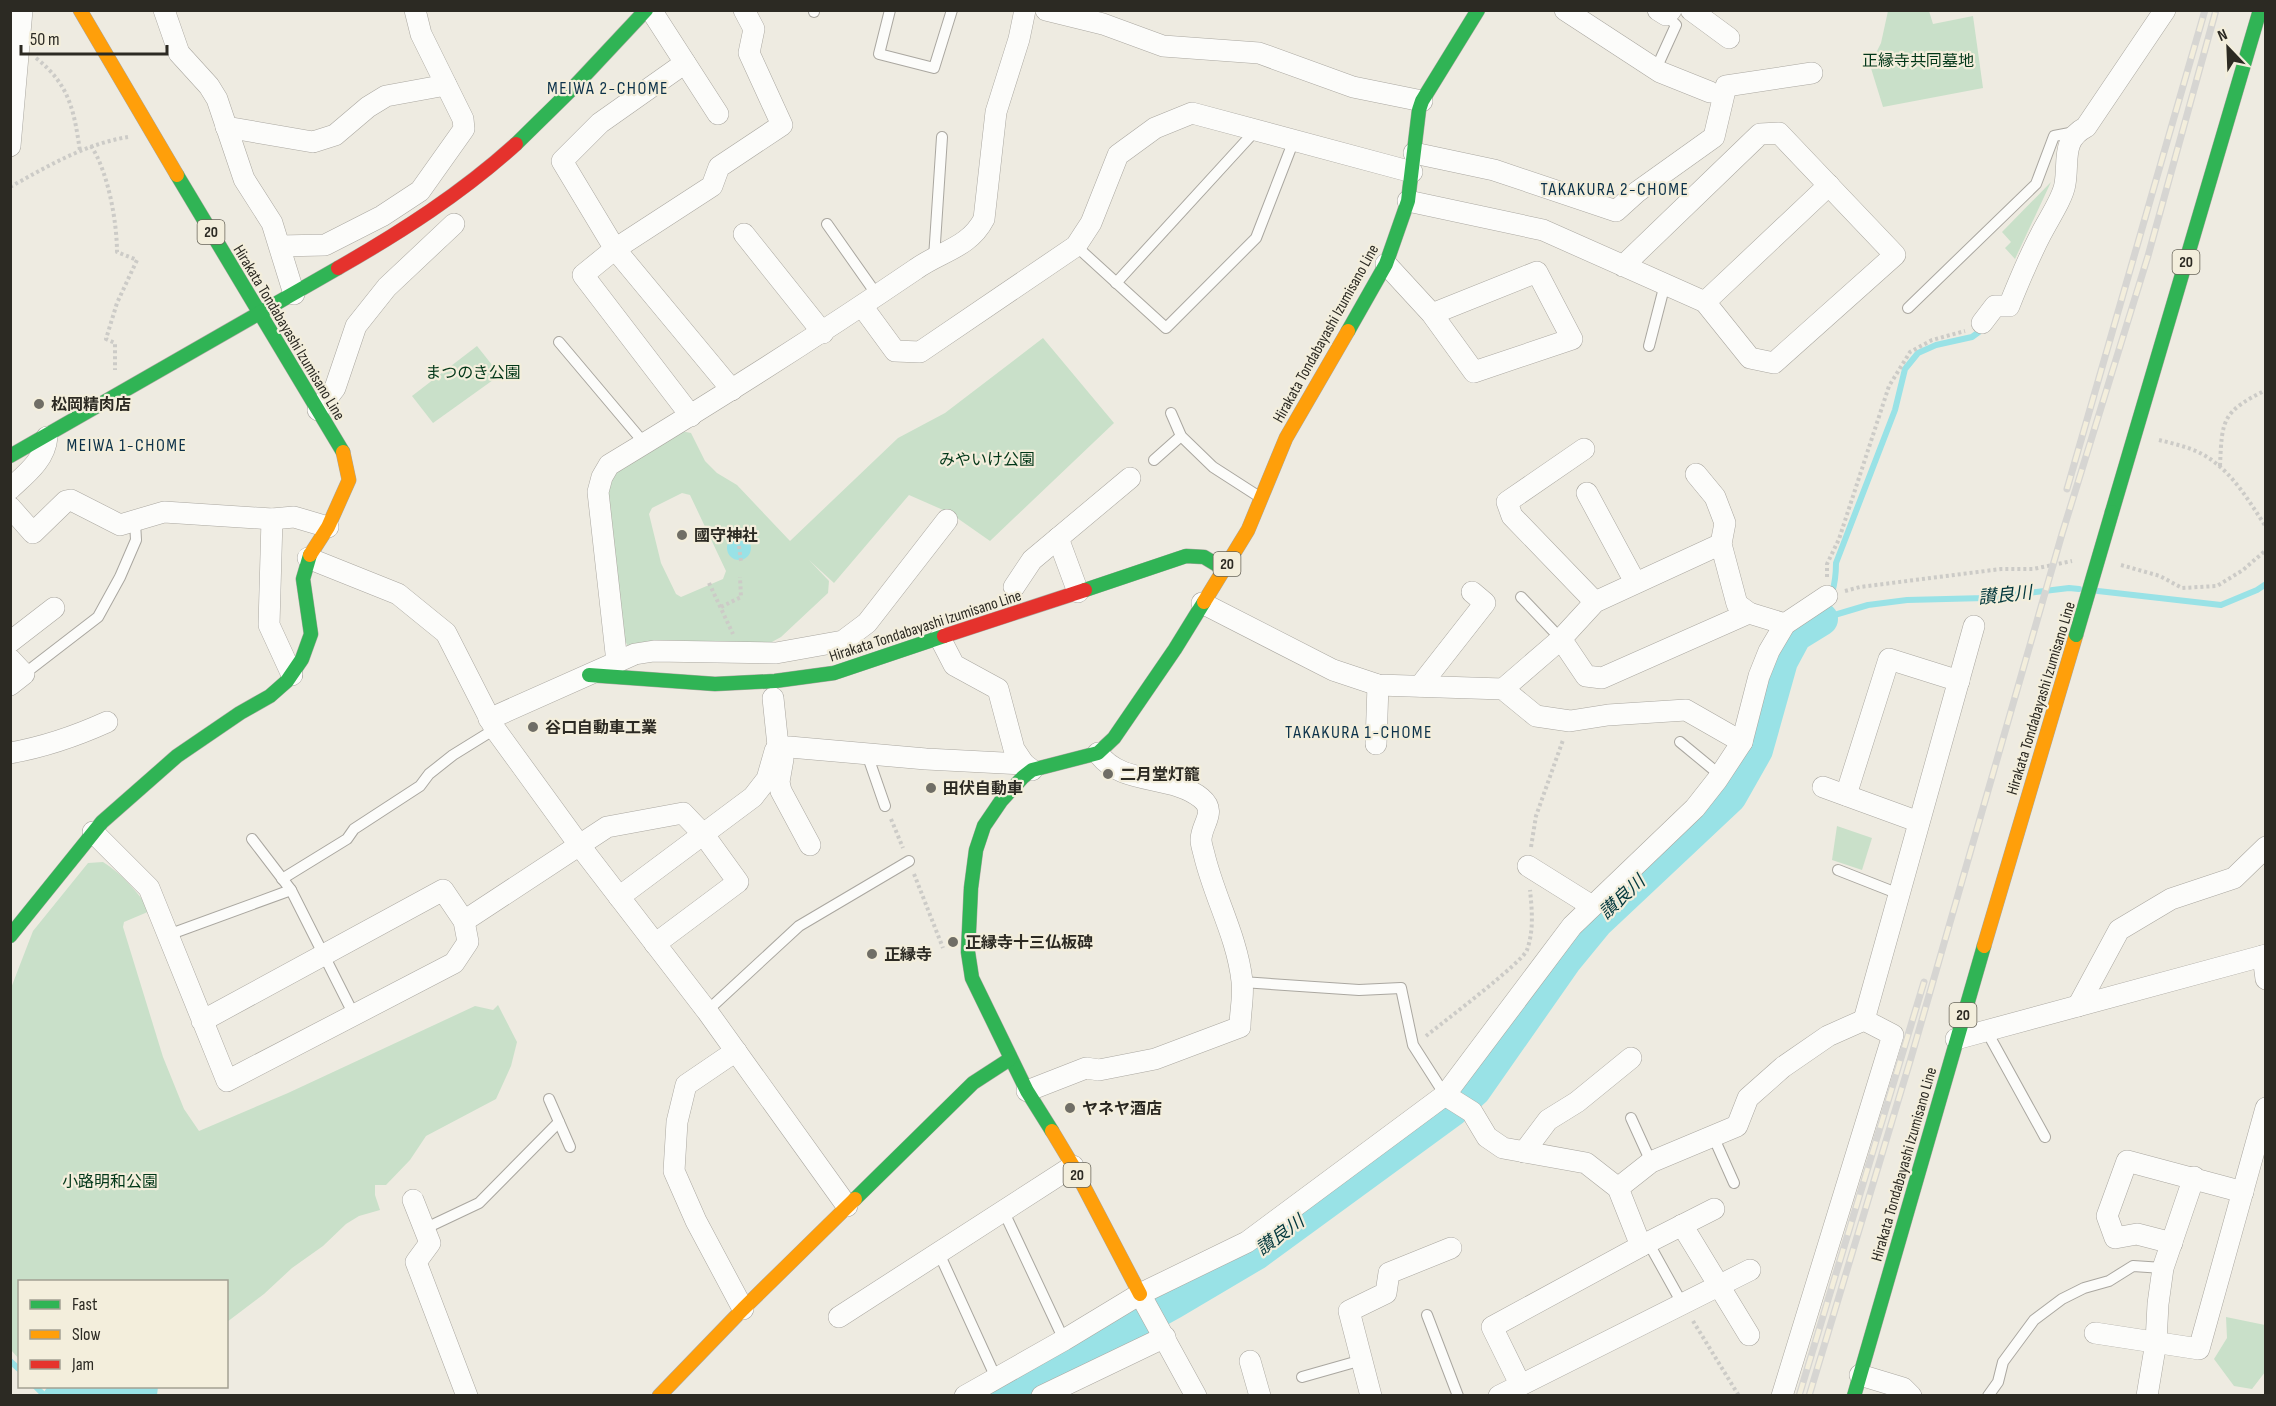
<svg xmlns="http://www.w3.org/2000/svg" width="2276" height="1406" font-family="'Sofia Sans Condensed','Noto Sans JP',sans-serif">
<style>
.green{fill:#c9e0c9;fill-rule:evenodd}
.water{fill:#99e2e6}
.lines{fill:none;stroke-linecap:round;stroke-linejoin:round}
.stream{stroke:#99e2e6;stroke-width:6}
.river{stroke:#99e2e6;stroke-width:34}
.lane-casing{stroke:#aaa7a0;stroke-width:12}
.street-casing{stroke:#aaa7a0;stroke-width:22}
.fast-casing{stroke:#aaa7a0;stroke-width:15}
.slow-casing{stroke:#aaa7a0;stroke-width:15}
.jam-casing{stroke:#aaa7a0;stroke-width:15}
.path{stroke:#cccbc7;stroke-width:4;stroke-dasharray:3 3;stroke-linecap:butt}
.lane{stroke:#fcfcfa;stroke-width:10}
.street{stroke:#fcfcfa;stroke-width:21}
.fast{stroke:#30b455;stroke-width:14}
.slow{stroke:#ff9f0a;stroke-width:14}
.jam{stroke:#e5322d;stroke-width:14}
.rail-casing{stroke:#d6d5d2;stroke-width:7}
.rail{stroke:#f3eedc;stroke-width:4.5;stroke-dasharray:14;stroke-linecap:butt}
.fast-bridge-casing{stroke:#aaa7a0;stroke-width:15;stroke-linecap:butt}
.fast-bridge{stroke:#30b455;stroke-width:14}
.poi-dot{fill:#706e66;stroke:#f3eedc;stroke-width:2}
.labels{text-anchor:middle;stroke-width:4.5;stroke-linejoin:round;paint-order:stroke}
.shield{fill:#f3eedc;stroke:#68655a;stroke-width:1.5}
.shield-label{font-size:15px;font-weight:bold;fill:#2c2a23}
.park-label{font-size:16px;fill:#003617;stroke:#f3eedc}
.street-label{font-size:16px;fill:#2c2a23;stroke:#f3eedc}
.poi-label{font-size:16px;font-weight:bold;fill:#2c2a23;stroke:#f3eedc;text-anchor:start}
.neighbourhood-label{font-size:18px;letter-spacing:1.5px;fill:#0c324a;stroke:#f3eedc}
.water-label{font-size:18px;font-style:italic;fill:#02373c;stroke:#f3eedc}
</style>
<rect width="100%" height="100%" fill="#eeebe1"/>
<g class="green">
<polygon points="1888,11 1929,11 1933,24 1973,16 1983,88 1883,107 1870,65 1881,43"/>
<polygon points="2051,182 2015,259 2005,248 2011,242 2002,232"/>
<path d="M1043 338 1114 423 990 541 950 513 909 495 834 583 809 560 829 581 828 593 781 637 770 643 654 640 630 649 617 629 604 510 611 478 620 470 681 431 691 433 705 461 717 473 737 485 790 541 898 438 945 413ZM682 493 690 495 726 571 723 579 681 597 676 594 661 563 649 514 652 508Z"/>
<polygon points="477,346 500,375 433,423 412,396"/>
<polygon points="1837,826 1872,838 1862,870 1832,860"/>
<path d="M103 862C121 873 139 893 150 911L124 922 123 927 163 1057 184 1109 199 1131 288 1093 475 1006 493 1010 498 1005 517 1042 511 1066 496 1099 426 1136 410 1160 386 1185H375V1195L380 1210 359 1216 346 1224 323 1246 292 1268 264 1294 227 1322 226 1282H20L19 1359 11 1350V988L33 931 88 863Z"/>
<polygon points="2226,1317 2265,1325 2265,1372 2252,1389 2234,1386 2214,1359 2227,1338"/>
</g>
<g class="water">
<circle cx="739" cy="548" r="12"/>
<polygon points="48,1386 158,1386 158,1387 157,1395 42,1395"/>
</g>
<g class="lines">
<g class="stream">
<polyline points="2098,591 2221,605 2257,590 2266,584"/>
<path d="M1821 619C1831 600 1836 585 1836 563L1895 410 1905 369 1918 353 1936 345 1972 337 1983 329"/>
<polyline points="1821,619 1868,605 1907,600 1985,598 2069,588 2079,589"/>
<polyline points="10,1361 20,1370"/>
<polyline points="35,1386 42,1393"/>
</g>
<polyline class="river" points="1003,1396 1173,1302 1256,1253 1453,1109 1474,1090 1565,960 1597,921 1730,796 1756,750 1781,661 1795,635 1821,619"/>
<g class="lane-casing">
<g id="lane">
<polyline points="890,10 879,54 934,68 952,10"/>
<polyline points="814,12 814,10"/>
<polyline points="1656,69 1676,25 1666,15"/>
<polyline points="827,224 877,295"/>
<polyline points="1076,246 1166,328 1256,238 1294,140"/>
<polyline points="934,258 942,137"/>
<polyline points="1116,283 1256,130"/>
<polyline points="1908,308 2036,184 2054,136 2075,132"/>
<polyline points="559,342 645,444"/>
<polyline points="1649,346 1665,284"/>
<polyline points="1171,413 1181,436 1213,467 1258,496"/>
<polyline points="1154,460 1181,436"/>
<polyline points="1521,597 1561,639"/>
<polyline points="24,674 98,617 120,577 136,540 135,522"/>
<polyline points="1680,742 1720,775"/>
<polyline points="867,754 885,806"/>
<polyline points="252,839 291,890 354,1015"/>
<polyline points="1838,870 1899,894"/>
<polyline points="282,879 347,839 354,829 420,786 429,774 453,755 495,729"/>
<polyline points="168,935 291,890"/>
<polyline points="1242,982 1359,990 1401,988 1413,1045 1445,1095"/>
<polyline points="707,1011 799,926 909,861"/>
<polyline points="1986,1030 2045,1137"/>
<polyline points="549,1099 570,1147"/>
<polyline points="1631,1118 1651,1162"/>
<polyline points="1713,1136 1734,1183"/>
<polyline points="1003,1210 1064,1340"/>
<polyline points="424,1229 479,1203 559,1122"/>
<polyline points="1648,1242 1683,1305"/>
<polyline points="938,1251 996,1378"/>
<polyline points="1427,1315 1458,1396"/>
<polyline points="1302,1377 1362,1360"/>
<polyline points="1988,1396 1998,1382 2003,1362 2034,1320 2062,1299 2084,1288 2109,1281 2133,1266 2163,1268"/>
</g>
</g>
<g class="street-casing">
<g id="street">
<polyline points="164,10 179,53 209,86 217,99 244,179 272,223 294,294"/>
<polyline points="651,10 718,114"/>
<polyline points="1046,10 1103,24 1163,46 1259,53 1353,87 1422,101"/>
<polyline points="1565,10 1660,72 1710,92"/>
<polyline points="1658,10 1666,15 1671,10"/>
<polyline points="1691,10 1729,38"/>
<polyline points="685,63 600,123 562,161 615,249 732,390"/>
<polyline points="226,127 313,142 335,135 368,107 386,96 446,85"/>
<polyline points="10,146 22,10"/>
<polyline points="1414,153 1494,170 1616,211 1637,192 1714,137 1726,86 1812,73"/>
<polyline points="1408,201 1543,230 1705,302 1750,358 1774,363 1895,255 1779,133 1760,134 1623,266"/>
<polyline points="744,234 823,333"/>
<polyline points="280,246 325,245 382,216 420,191 464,129 463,119 421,34 415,10"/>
<polyline points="1386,264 1432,314 1474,372 1572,339 1537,272 1432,314"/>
<polyline points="1705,302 1829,185"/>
<polyline points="862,306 895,351 920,352 1076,246 1091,223 1118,155 1155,128 1192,113 1412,172"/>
<path d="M1982 323 1995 306H2009C2019 281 2029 257 2041 234 2048 220 2063 198 2065 184 2069 161 2061 140 2086 127L2165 10"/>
<polyline points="318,410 335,388 356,326 387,287 454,224"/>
<polyline points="691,416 583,275 615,249 712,186 719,167 782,125 749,53 754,29 744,10"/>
<polyline points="1584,449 1507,502 1512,516 1595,602"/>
<polyline points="1696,474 1715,497 1725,523 1721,544 1737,604 1749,613"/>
<path d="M10 489C26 474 45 460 47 437"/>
<polyline points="1587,493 1635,582"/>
<polyline points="10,507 33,533 66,501 71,500 120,525 164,512 272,519 294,517 328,527"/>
<polyline points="272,519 269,625 292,675"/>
<polyline points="1058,538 1078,592"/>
<polyline points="308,558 398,594 446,633 495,729 580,846 707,1011 847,1206"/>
<polyline points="1014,587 1032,560 1130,478"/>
<polyline points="1202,603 1333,670 1378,685 1503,689 1536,716 1570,721 1608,715 1686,710 1742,742"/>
<polyline points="940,638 954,665 998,689 1014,749 1024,764"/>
<polyline points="1561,639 1586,676 1602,678 1749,613 1785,624"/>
<polyline points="10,642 54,608"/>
<polyline points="10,659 24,674 10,685"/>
<path d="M617 662 598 492 602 477 609 465C713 402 816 337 916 269 941 251 969 248 984 219L996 112 1019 39 1025 10"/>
<polyline points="1420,686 1485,603 1472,592"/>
<polyline points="1503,689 1561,639 1595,602 1721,544"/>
<polyline points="773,698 778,746 926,759 1024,764 1032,770"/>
<polyline points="489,719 635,654 654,651 776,653 843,641 867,623 947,520"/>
<polyline points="1376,744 1378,685"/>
<path d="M10 753C44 747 76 736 107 722"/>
<polyline points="783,759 779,782 781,791 810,845"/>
<polyline points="1823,787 1919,822"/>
<polyline points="1846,795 1889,659 1959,681"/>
<polyline points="93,832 149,888 227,1081 454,963 468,942 464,921 443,890 202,1021"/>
<polyline points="1528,866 1592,906"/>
<polyline points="619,897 753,797 767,779 775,751 778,746"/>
<polyline points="464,921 607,827 683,813 704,835 738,882 655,944"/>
<polyline points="2263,956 2266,979"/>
<polyline points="2078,1006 2119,930 2171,899 2234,878 2266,847"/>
<polyline points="1864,1020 1974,626"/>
<polyline points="1956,1039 2266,955"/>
<polyline points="736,1051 686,1085 677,1122 674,1171 696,1221 743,1309"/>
<path d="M1027 1091 1086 1068 1099 1070 1155 1059 1240 1027C1240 1012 1244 996 1242 981 1237 936 1214 897 1204 854 1203 850 1201 844 1201 840 1201 824 1218 812 1201 798 1172 774 1121 786 1098 753"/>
<polyline points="1445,1095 1472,1112 1487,1137 1503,1148 1586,1163 1618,1188 1641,1246 1492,1327 1520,1384"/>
<polyline points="1524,1152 1548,1120 1577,1102 1631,1058"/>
<polyline points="1618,1188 1651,1162 1737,1126 1748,1098 1783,1067 1828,1036 1864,1020 1893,1035 1782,1396"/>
<polyline points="413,1200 430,1243 416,1262 467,1396"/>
<polyline points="1682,1225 1749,1335"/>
<polyline points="2172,1243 2137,1234 2115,1238 2107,1216 2127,1161 2243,1192"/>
<polyline points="1641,1246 1714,1209"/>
<polyline points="1140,1294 1196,1396"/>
<polyline points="839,1317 1073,1166"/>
<polyline points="2095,1333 2199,1349 2266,1108"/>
<polyline points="1250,1361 1260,1396"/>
<polyline points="1860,1375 1903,1388 1911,1396"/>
<polyline points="965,1396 1064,1340 1140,1294 1247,1242 1445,1095 1572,926 1695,808 1717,780 1742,742 1759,676 1769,651 1785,624 1827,596"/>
<polyline points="1042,1396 1165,1337"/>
<polyline points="1371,1396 1349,1311 1386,1293 1389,1273 1451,1248"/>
<polyline points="1499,1396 1750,1270"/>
<polyline points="2147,1396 2156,1342 2158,1304 2163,1268 2194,1177"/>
</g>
</g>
<g class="fast-casing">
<g id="fast">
<polyline points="516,144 572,89 646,10"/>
<polyline points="177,175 343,452"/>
<polyline points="1348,331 1386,264 1408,201 1419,110 1422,101 1478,10"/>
<polyline points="10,456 338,268"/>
<polyline points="2112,512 2260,10"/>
<polyline points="1085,590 1186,556 1204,557 1224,569"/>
<polyline points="589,675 715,684 775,681 834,673 944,636"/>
<polyline points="10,936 102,822 177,756 240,713 270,696 287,681 302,659 311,634 303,579 310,555"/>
<polyline points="1052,1131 1027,1091 972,978 968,952 971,888 976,850 984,826 1001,801 1023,777 1032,770 1098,753 1114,738 1175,649 1204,602"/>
<polyline points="855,1199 973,1083 1010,1059"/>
<polyline points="1854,1396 1984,946"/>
</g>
</g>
<g class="slow-casing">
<g id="slow">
<polyline points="80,10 177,175"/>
<polyline points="310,555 328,527 349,480 343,452"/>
<polyline points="1204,602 1248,530 1286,438 1348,331"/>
<polyline points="1984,946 2076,635"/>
<polyline points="1052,1131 1073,1166 1140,1294"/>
<polyline points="659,1396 743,1309 855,1199"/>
</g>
</g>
<g class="jam-casing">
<g id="jam">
<path d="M338 268C401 232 462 193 516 144"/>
<polyline points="944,636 1085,590"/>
</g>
</g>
<g class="path">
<path d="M36 58C70 85 74 111 80 151"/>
<path d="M91 146C108 171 117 222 117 252L137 260 117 303 106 339 115 343V370"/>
<path d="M10 187C48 166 85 144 128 137"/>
<path d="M2159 440C2171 443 2184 446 2196 451 2229 466 2247 498 2266 527"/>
<path d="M2220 466C2222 419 2222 412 2266 390"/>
<polyline points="739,546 741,561"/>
<polyline points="2121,565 2160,576 2182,588 2217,586 2243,570 2266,550"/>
<polyline points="1827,577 1827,564 1839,539 1889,386 1910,352 1932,340 1965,331"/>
<polyline points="709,583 733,634"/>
<polyline points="1845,591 1860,587 2001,569 2033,569 2072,561"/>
<polyline points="721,607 741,597 740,577"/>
<polyline points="891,819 903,848"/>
<polyline points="1531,847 1536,816 1563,740"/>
<polyline points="914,874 943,948"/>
<path d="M1426 1036C1442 1023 1523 962 1527 950 1534 930 1532 910 1530 890"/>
<polyline points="1693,1321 1739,1396"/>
</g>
<use href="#lane" class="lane"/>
<use href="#street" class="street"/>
<use href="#fast" class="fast"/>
<use href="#slow" class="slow"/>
<use href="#jam" class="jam"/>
<g class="rail-casing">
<g id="rail">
<polyline points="2067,489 2205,10"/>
<polyline points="1799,1396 1924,982"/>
<polyline points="1809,1396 1911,1058 2062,534 2148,256 2216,10"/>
</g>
</g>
<use href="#rail" class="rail"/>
<g class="fast-bridge-casing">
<polyline id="fast-bridge" points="2076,635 2112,512"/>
</g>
<use href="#fast-bridge" class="fast-bridge"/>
</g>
<g class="poi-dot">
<circle cx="39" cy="404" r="6"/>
<circle cx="682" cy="535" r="6"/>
<circle cx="533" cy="727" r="6"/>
<circle cx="1108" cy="774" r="6"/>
<circle cx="931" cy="788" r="6"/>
<circle cx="953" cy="942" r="6"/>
<circle cx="872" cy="954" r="6"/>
<circle cx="1070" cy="1108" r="6"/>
</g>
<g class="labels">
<g class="shield">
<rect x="197.5" y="220" width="27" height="24" rx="4.5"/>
<rect x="2172.5" y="250" width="27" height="24" rx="4.5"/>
<rect x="1213.5" y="552" width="27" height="24" rx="4.5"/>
<rect x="1949.5" y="1003" width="27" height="24" rx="4.5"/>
<rect x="1063.5" y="1163" width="27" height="24" rx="4.5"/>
</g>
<g class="shield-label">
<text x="211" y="237">20</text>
<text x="2186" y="267">20</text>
<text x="1227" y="569">20</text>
<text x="1963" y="1020">20</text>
<text x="1077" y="1180">20</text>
</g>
<g class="park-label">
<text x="1918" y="66">正縁寺共同墓地</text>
<text x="473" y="378">まつのき公園</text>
<text x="987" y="465">みやいけ公園</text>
<text x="110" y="1187">小路明和公園</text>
</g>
<g class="street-label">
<text transform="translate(290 332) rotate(59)" y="6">Hirakata Tondabayashi Izumisano Line</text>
<text transform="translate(1325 333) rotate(-61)" y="6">Hirakata Tondabayashi Izumisano Line</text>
<text transform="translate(925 625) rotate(-18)" y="6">Hirakata Tondabayashi Izumisano Line</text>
<text transform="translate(2040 698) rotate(-73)" y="6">Hirakata Tondabayashi Izumisano Line</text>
<text transform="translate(1903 1164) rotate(-74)" y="6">Hirakata Tondabayashi Izumisano Line</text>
</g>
<g class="poi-label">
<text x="51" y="410">松岡精肉店</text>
<text x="694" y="541">國守神社</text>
<text x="545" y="733">谷口自動車工業</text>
<text x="1120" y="780">二月堂灯籠</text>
<text x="943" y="794">田伏自動車</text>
<text x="965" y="948">正縁寺十三仏板碑</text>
<text x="884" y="960">正縁寺</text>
<text x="1082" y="1114">ヤネヤ酒店</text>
</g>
<g class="neighbourhood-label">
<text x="608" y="94">MEIWA 2-CHOME</text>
<text x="1615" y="195">TAKAKURA 2-CHOME</text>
<text x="127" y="451">MEIWA 1-CHOME</text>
<text x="1359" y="738">TAKAKURA 1-CHOME</text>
</g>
<g class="water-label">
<text transform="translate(2005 595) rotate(-6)" y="6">讃良川</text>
<text transform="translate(1622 897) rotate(-43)" y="6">讃良川</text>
<text transform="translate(1280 1235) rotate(-36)" y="6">讃良川</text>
</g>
</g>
<rect width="2276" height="1406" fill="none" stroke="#2c2a23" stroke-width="24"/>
<rect x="18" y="1280" width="210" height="108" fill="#f3eedc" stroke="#a3a092" stroke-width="1.5"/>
<rect x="30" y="1300" width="30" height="9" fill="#30b455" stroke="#a3a092" stroke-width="1.5"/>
<text x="72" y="1310" font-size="18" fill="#2c2a23">Fast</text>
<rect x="30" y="1330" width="30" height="9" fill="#ff9f0a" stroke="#a3a092" stroke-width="1.5"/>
<text x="72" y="1340" font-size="18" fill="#2c2a23">Slow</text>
<rect x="30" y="1360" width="30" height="9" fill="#e5322d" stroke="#a3a092" stroke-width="1.5"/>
<text x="72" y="1370" font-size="18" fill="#2c2a23">Jam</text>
<g transform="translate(2228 48) rotate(337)" stroke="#f3eedc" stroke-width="4.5" paint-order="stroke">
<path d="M0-4.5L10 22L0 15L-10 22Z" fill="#2c2a23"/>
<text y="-9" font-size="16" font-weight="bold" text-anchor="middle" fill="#2c2a23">N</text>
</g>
<path d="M21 45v9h146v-9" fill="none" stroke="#2c2a23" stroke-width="3"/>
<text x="30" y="45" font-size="18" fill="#2c2a23" stroke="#f3eedc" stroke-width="4.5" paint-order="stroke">50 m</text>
</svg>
